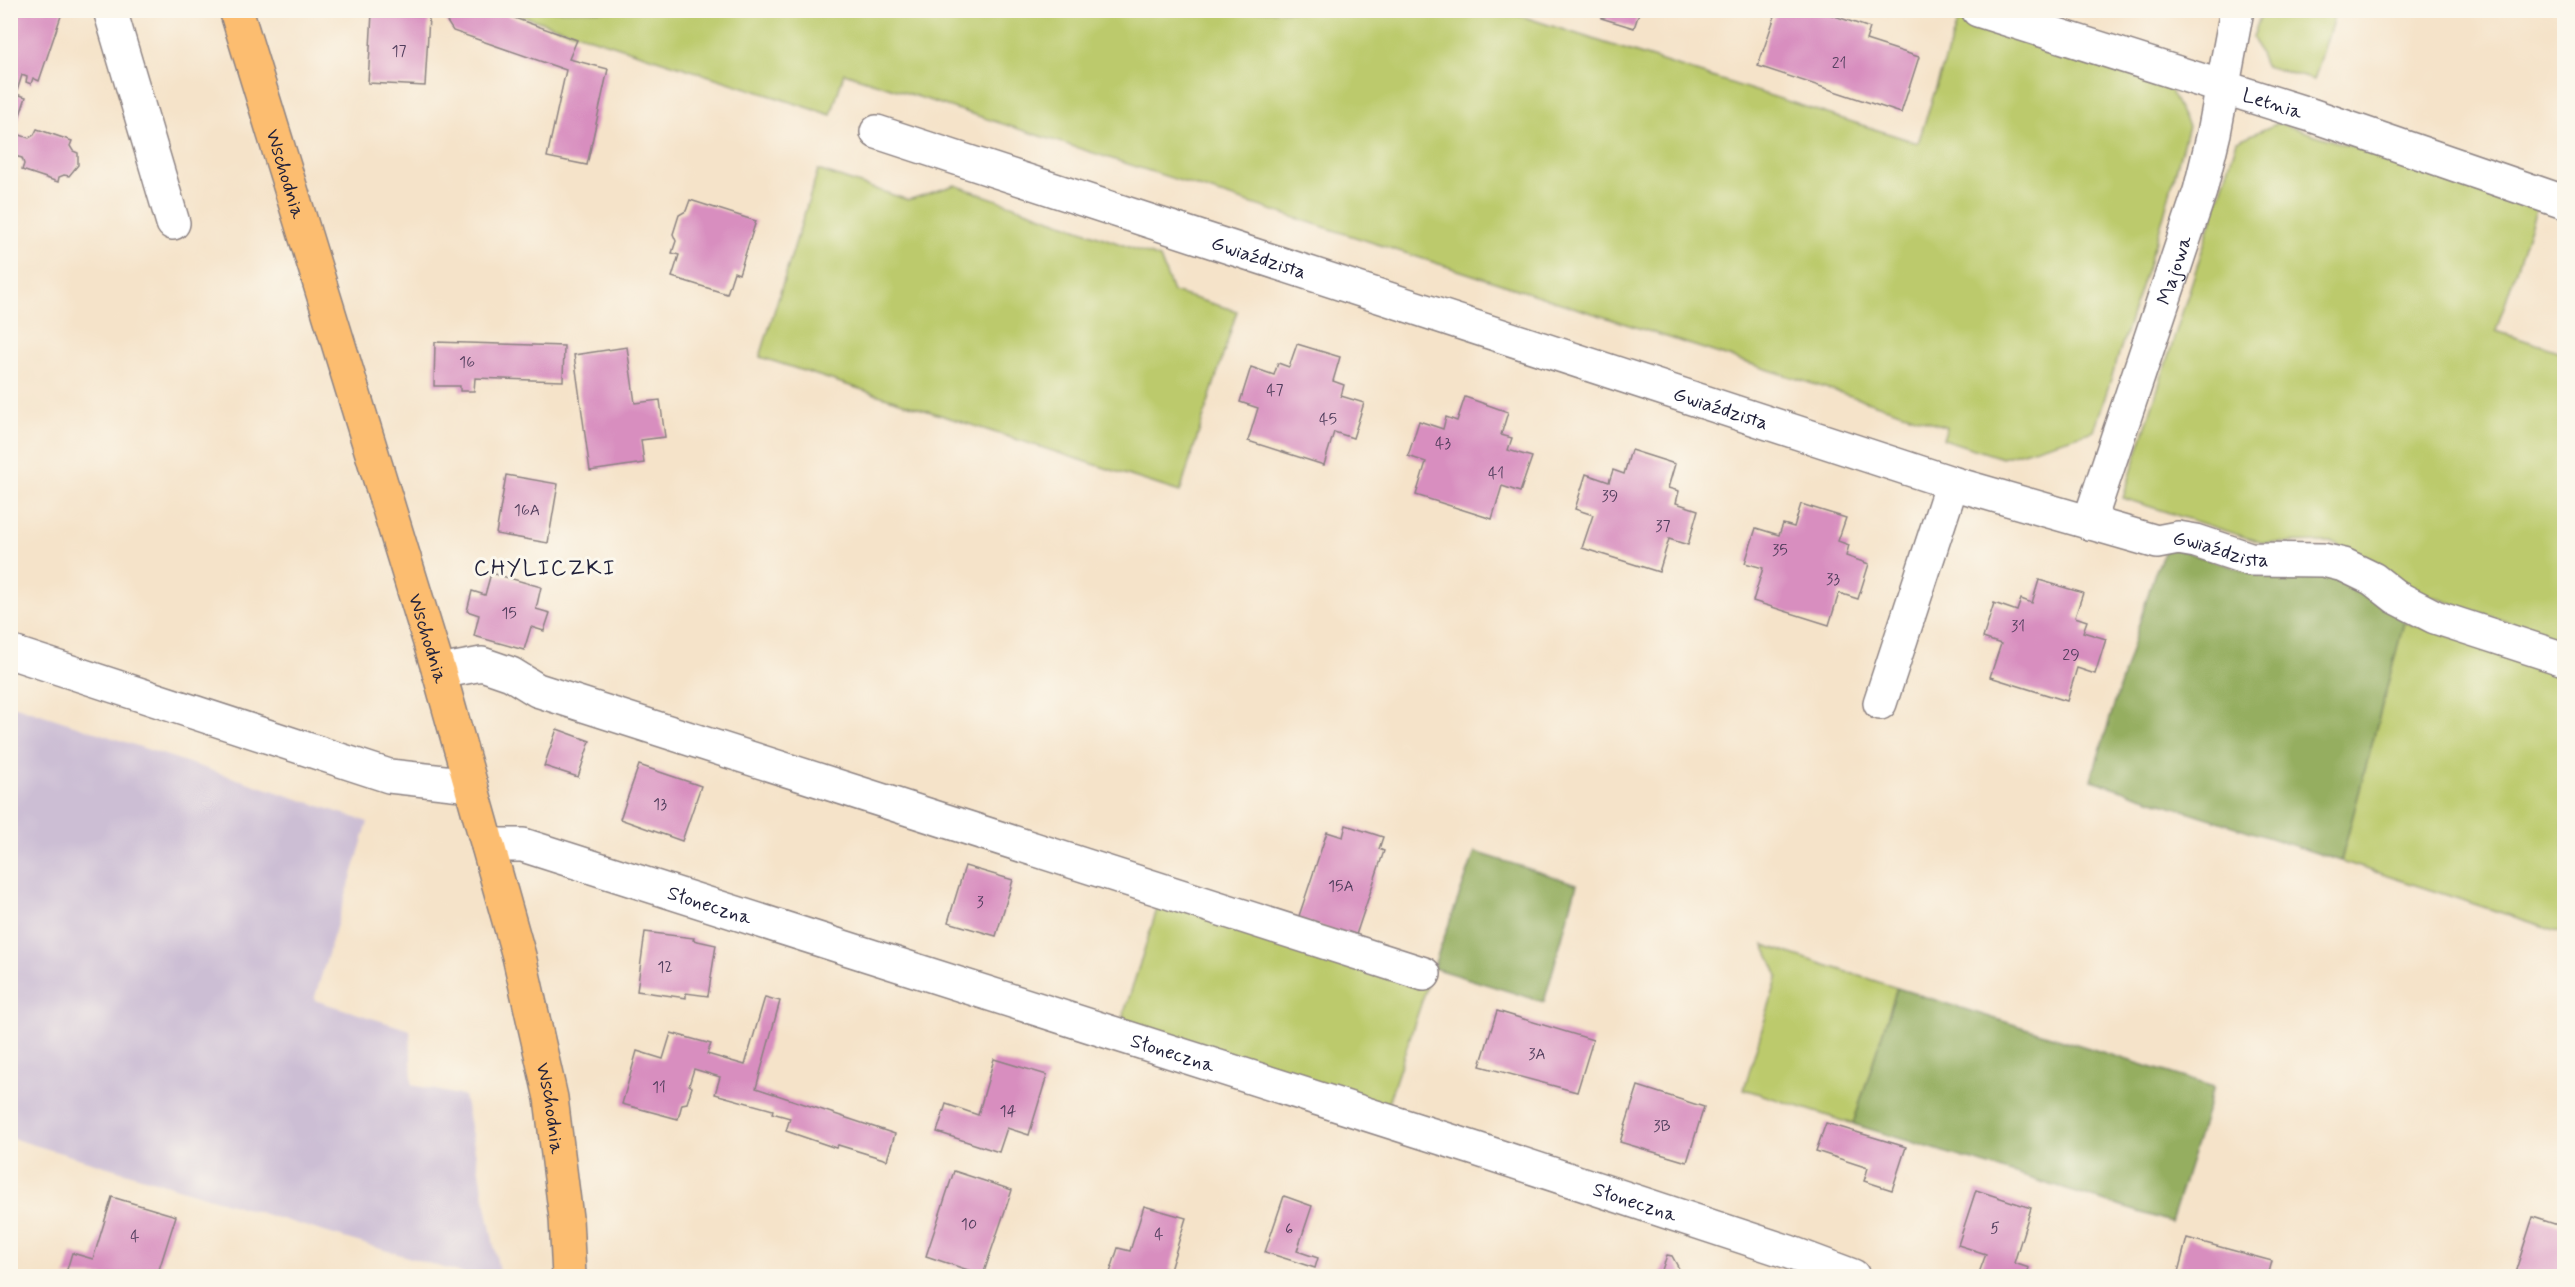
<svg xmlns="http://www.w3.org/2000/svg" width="2575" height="1287" font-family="Mynerve,sans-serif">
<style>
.industrial{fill:#ccbed4}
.green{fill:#bcca6c;stroke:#6f7654;stroke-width:1.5}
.forest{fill:#95ae60;stroke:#5c684e;stroke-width:1.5}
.building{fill:#d88ebf}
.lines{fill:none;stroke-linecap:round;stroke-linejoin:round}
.minor-casing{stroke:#8c8282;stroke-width:36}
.major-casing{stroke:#8c8282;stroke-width:36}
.minor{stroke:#fff;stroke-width:33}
.major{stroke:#fcbd6f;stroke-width:33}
.labels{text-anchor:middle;stroke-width:6;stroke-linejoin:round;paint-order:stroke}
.number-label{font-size:16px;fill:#503d5c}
.street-label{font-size:20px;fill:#22223b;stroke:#fbf7ec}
.quarter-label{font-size:22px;letter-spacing:1.5px;fill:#22223b;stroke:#fbf7ec}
</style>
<rect width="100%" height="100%" fill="#fbf7ec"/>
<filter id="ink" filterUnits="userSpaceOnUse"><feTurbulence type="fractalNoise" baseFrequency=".0167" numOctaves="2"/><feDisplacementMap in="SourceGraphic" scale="12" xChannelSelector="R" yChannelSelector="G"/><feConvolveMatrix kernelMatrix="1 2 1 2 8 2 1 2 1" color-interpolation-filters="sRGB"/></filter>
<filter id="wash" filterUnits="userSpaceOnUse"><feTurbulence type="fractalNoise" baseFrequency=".008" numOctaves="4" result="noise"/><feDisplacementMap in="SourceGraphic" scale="24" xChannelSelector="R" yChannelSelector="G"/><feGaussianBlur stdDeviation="1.35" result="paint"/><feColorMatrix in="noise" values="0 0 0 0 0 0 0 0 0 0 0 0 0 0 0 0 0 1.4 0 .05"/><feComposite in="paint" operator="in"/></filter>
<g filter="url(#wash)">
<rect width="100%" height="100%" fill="#f5e3c9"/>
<polygon class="industrial" points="10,704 368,822 314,1000 410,1030 412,1085 464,1096 500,1276 471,1276 11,1138"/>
<g class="green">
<polygon points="507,11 1505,11 1918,143 1958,20 2168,87 2188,126 2162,222 2094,431 2002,458 1943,439 1947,427 844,73 831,115"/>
<polygon points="2262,11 2336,11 2314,80 2265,66 2253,37"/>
<polygon points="2278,123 2537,206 2496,331 2564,353 2564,641 2403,587 2363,557 2332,542 2263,543 2123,498 2237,141"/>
<polygon points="818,170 908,200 955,185 1160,258 1173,292 1237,311 1180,492 760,357"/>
<polygon points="2404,622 2564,672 2564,933 2341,861"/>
<polygon points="1160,900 1427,986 1386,1109 1120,1026"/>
<polygon points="1764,945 1897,988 1853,1124 1744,1089 1778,976"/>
</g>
<g class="forest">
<polygon points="2167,546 2261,576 2326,574 2351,584 2404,622 2341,861 2091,780 2154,575"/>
<polygon points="1475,852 1577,884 1544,1002 1433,968"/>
<polygon points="1897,988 2214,1087 2171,1222 1853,1124"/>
</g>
<g id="blocks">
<g class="building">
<polygon points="10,10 63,10 39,81 33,78 31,84 26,82 27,77 22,75 16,94 26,97 14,133 29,138 34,135 37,129 72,141 70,146 73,151 78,153 78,165 69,176 64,175 59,177 58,182 22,170 24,164 22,158 10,155"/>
<polygon points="427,10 492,10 577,40 569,59 608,69 587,165 547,157 566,70 453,31 444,17 429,17 425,86 368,83 372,13 426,16"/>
<polygon points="1603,10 1640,10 1634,28 1601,18"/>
<polygon points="1777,10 1817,10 1870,28 1866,40 1919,57 1901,113 1758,66"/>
<polygon points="690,200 756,221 739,274 734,272 727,294 672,277 679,255 672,253 676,241 673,234 679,215 686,211"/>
<polygon points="435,342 564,346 563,381 475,378 474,391 460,391 460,386 434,386"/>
<polygon points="1297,344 1340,357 1333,381 1344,385 1341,396 1364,403 1353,438 1334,432 1324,465 1248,441 1258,408 1240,402 1251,367 1274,375 1278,363 1289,367"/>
<polygon points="627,347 635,403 660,400 665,437 641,440 644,463 590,471 574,355"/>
<polygon points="1465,397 1508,412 1501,435 1512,438 1508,450 1532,457 1520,492 1502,486 1492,519 1416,495 1426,462 1408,456 1419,421 1443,429 1446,417 1457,421"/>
<polygon points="1631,450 1675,464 1668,488 1679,491 1676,503 1698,510 1688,545 1669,539 1659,572 1582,548 1593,515 1575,509 1586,474 1609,482 1613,470 1624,474"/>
<polygon points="506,475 558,484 548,543 496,534"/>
<polygon points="1801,504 1846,518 1838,541 1849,545 1846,556 1869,564 1858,599 1839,593 1829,625 1753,601 1763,568 1745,563 1756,528 1779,535 1783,524 1794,527"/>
<polygon points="491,573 541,587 536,609 550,613 544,631 531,627 524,650 474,636 479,615 467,611 472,591 485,595"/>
<polygon points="2039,580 2083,593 2075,617 2087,621 2083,632 2106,639 2095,674 2077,668 2067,701 1990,677 2001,644 1983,638 1994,603 2017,611 2021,599 2032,603"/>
<polygon points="557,729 590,741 578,777 544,766"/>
<polygon points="639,765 701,786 682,841 620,819"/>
<polygon points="1346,825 1383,837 1379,849 1384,851 1355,938 1298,919 1327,832 1343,837"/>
<polygon points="965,866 1013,880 996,936 948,922"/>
<polygon points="645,932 694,938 693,940 716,945 708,996 686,993 686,998 637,991"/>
<polygon points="765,997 780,1001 756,1088 895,1134 887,1160 838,1145 836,1148 786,1131 790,1118 772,1113 773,1110 715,1094 720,1077 694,1069 689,1085 692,1087 687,1103 682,1104 678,1119 622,1104 637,1051 663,1059 671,1033 711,1044 707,1054 745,1065"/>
<polygon points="1497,1011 1593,1040 1577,1092 1480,1066"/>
<polygon points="994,1059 1047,1075 1029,1135 1007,1128 999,1152 937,1132 946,1104 978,1115"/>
<polygon points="1638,1086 1704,1107 1687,1162 1620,1142"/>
<polygon points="1826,1123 1906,1147 1892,1190 1864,1181 1868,1168 1816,1151"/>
<polygon points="954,1171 1012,1190 983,1275 926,1256"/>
<polygon points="1976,1190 2031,1208 2014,1263 2029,1268 2026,1276 1991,1276 1979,1273 1986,1254 1958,1245"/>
<polygon points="1284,1196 1312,1206 1297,1251 1318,1258 1315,1268 1265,1252"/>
<polygon points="112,1197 176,1216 157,1276 65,1276 72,1253 93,1259"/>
<polygon points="1144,1206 1186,1218 1170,1270 1181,1273 1181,1276 1109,1276 1118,1248 1130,1251"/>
<polygon points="2533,1217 2564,1227 2564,1276 2514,1276"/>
<polygon points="2187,1238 2272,1261 2268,1276 2177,1276"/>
<polygon points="1667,1255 1672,1256 1683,1276 1660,1276"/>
</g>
</g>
</g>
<g filter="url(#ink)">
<use href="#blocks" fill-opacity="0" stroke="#8c8282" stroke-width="1.5"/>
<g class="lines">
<g class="minor-casing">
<g id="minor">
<polyline points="110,10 173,223"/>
<path id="s1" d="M1978 10 2308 114 2564 202"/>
<path id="s2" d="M877 132 1952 483 2157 542 2178 538 2196 541 2250 559 2323 560 2344 565 2373 579 2396 597 2435 617 2564 659"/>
<path id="s3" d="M2089 523 2200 191 2214 133 2237 10"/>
<polyline points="10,652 389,776 471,785"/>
<polyline points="439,672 482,664 511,674 537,690 1424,974"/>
<polyline points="1880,703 1952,483"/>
<path id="s4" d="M488 845H523L1476 1149 1789 1252 1853 1276"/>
</g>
</g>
<g class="major-casing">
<g id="major">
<path id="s5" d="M236 10 439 672 519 956 551 1098 566 1218 569 1276"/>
</g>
</g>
<use href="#minor" class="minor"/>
<use href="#major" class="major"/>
</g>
</g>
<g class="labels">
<g class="number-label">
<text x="399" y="56">17</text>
<text x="1839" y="68">21</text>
<text x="467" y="367">16</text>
<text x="1275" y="395">47</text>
<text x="1328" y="424">45</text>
<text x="1443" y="448">43</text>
<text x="1496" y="478">41</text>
<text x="1610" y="501">39</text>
<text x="527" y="515">16A</text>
<text x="1663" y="531">37</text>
<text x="1780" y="555">35</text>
<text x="1833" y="584">33</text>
<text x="509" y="618">15</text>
<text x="2018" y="631">31</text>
<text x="2071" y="660">29</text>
<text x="660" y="809">13</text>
<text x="1341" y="891">15A</text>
<text x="980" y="907">3</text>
<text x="665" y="972">12</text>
<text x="1537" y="1059">3A</text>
<text x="659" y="1092">11</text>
<text x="1008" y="1116">14</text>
<text x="1662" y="1131">3B</text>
<text x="969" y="1229">10</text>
<text x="1995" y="1233">5</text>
<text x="1289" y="1234">6</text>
<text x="1159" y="1239">4</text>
<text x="135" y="1241">4</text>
</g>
<g class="street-label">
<text dy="7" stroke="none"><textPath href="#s1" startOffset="309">Letnia</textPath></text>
<text dy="7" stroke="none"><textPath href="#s5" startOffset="171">Wschodnia</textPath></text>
<text dy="7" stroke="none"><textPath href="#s2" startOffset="402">Gwiaździsta</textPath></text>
<text dy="7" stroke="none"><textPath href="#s3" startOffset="267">Majowa</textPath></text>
<text dy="7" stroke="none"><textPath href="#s2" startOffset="888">Gwiaździsta</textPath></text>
<text dy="7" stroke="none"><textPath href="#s2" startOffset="1410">Gwiaździsta</textPath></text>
<text dy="7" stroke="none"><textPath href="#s5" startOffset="657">Wschodnia</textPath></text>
<text dy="7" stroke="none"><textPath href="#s4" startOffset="231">Słoneczna</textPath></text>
<text dy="7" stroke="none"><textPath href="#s4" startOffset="717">Słoneczna</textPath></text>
<text dy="7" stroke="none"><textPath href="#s5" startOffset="1143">Wschodnia</textPath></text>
<text dy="7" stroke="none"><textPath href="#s4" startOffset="1203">Słoneczna</textPath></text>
</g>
<g class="quarter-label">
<text x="545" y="575">CHYLICZKI</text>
</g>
</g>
<rect width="2575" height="1287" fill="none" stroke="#fbf7ec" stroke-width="36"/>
</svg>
